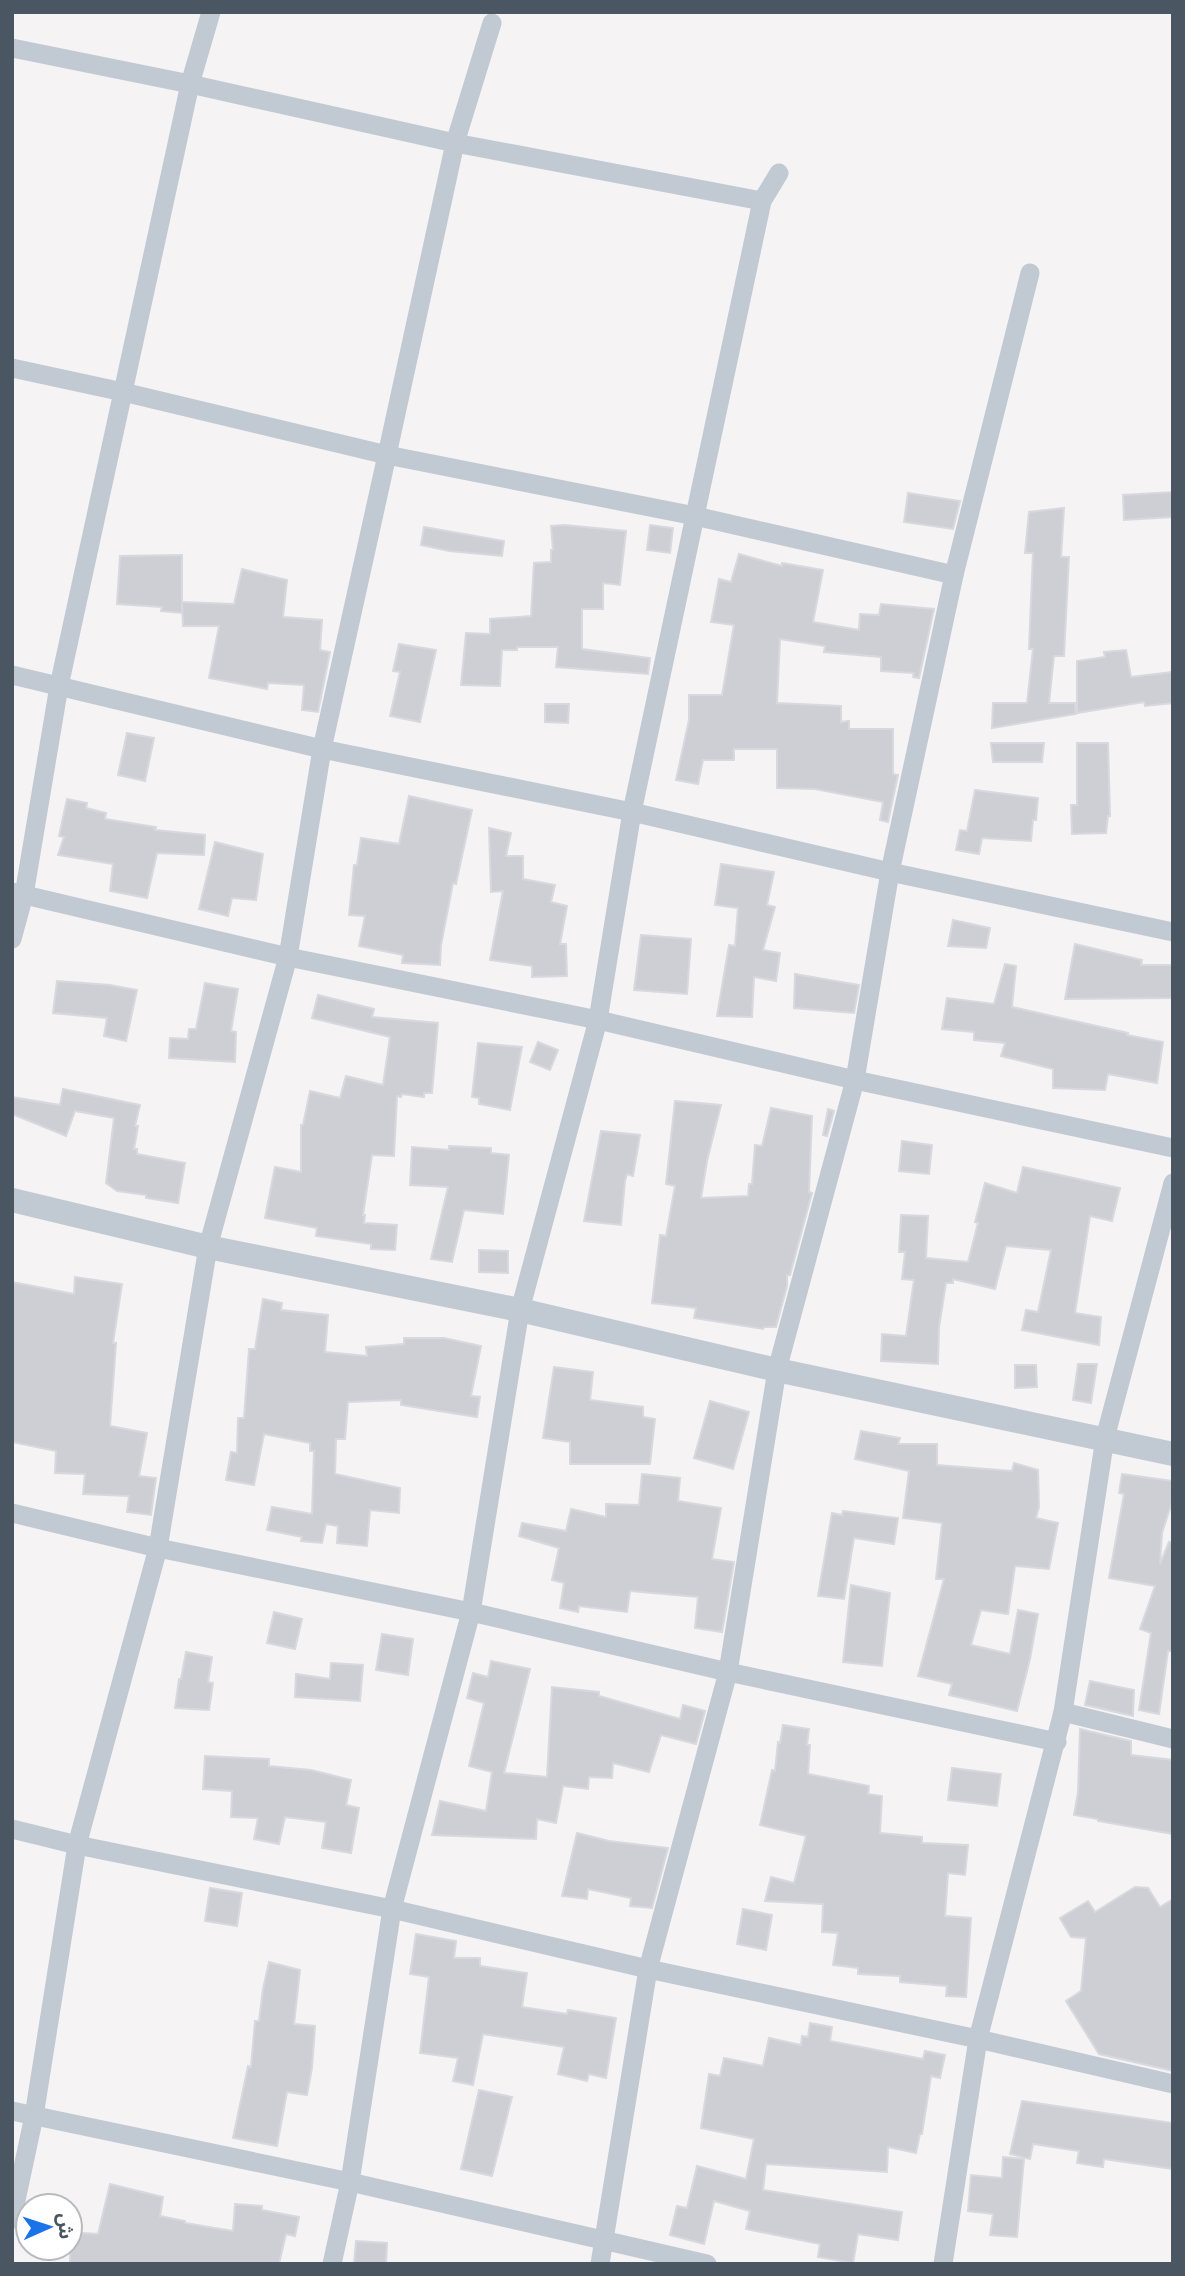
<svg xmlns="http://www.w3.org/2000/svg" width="1185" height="2276" font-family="'Golos Text','Noto Sans Arabic',sans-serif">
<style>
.building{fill:#cdcfd5;stroke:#d7d9de;stroke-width:2}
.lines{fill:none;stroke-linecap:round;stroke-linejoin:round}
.minor{stroke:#c1cad2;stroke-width:19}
.tertiary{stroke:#c1cad2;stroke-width:24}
</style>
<rect width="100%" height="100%" fill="#f5f3f3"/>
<g class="building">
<polygon points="1173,492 1173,517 1124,520 1123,495"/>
<polygon points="908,493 960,501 953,529 904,522"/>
<polygon points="1064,508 1061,557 1069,557 1064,656 1054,656 1049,703 1075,703 1076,714 992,728 993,703 1027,703 1033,649 1029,649 1033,553 1025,553 1029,512"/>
<polygon points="564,525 626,531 620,585 603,583 603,609 582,609 582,649 650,658 648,674 556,667 558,647 517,647 517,650 502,650 500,686 461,685 466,633 490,634 490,619 531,616 534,563 551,562 551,550 553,550 551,526"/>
<polygon points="650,525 673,528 670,553 647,550"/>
<polygon points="424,527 504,541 502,556 449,551 421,545"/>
<polygon points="739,554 782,566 782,563 823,570 813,622 859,630 860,614 879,615 881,604 934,609 919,678 913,677 914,673 881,671 881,657 824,652 825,646 780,639 777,703 841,706 841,722 849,721 849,729 893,729 893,774 898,775 888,822 880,820 883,802 815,789 777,788 777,749 734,749 734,760 703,760 698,784 676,780 689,720 689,695 722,695 734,625 711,622 719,579 731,582"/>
<polygon points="182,555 182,613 161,611 162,607 117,604 120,556"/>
<polygon points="242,569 287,580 283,617 322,620 320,650 330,652 318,712 302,710 304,685 268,683 267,689 209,678 219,626 183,626 182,602 234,604"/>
<polygon points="399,644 436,650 420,722 390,716 400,672 393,671"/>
<polygon points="1126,650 1131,677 1173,672 1173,703 1145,706 1144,702 1077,713 1077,661 1105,657 1104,652"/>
<polygon points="545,704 569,704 568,723 545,722"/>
<polygon points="127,733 154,738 145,781 118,775"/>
<polygon points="991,743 1044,743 1042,762 993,762"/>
<polygon points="1077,743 1108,743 1110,816 1108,816 1106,833 1072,834 1071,805 1077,805"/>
<polygon points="975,790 1038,798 1036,820 1033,820 1031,841 982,838 979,854 956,850 960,830 967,831"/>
<polygon points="409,796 472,810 456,884 453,883 441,945 440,965 402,963 403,955 359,946 365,916 349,915 354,865 357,865 361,838 399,844"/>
<polygon points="67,799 87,803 86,808 106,813 105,819 156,827 155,830 205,835 204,855 157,853 147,898 110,891 113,864 58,855 64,837 59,836"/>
<polygon points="489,828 511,833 506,856 523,856 523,879 555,885 551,902 567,906 560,944 566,944 567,976 532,977 532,966 490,960 503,891 491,892"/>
<polygon points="215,842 263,854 256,900 232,898 228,916 199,909"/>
<polygon points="721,864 774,872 767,905 775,907 763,950 780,953 776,981 754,977 752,1017 717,1016 729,945 735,946 738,908 715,905"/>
<polygon points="953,920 990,928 986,948 948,946"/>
<polygon points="641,935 691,939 687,994 634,990"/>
<polygon points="1075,944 1142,960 1141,965 1173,965 1173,998 1065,999"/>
<polygon points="1005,964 1016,966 1012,1007 1128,1033 1127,1035 1163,1042 1157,1083 1108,1074 1105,1090 1053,1088 1053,1069 1001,1056 1005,1043 974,1040 974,1032 942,1029 947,998 994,1004"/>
<polygon points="795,974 859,985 854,1013 794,1008"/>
<polygon points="57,981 110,985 137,990 126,1041 104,1036 107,1018 53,1013"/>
<polygon points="205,983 238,989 231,1031 236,1032 235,1062 169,1058 170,1038 188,1039 189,1029 196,1029"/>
<polygon points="318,995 374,1009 372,1017 438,1023 432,1093 424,1093 424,1097 402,1094 401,1097 397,1096 394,1156 372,1155 363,1215 365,1215 364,1223 397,1225 395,1250 371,1249 371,1244 316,1236 317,1228 265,1218 275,1167 301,1172 301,1125 303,1125 310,1091 340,1098 346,1076 383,1085 390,1037 312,1018"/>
<polygon points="538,1042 558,1050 550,1070 530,1062"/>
<polygon points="478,1043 522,1047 510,1110 479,1104 479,1098 472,1097"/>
<polygon points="63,1089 140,1105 135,1126 138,1126 134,1149 137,1149 137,1154 185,1163 178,1203 146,1198 146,1195 117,1191 106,1183 114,1118 75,1111 66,1136 12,1114 12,1097 60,1105"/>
<polygon points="675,1101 721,1105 707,1161 701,1198 748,1196 749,1184 752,1184 755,1145 762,1146 771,1108 812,1116 809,1192 812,1193 790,1275 787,1275 787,1286 776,1327 764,1327 763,1329 694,1318 696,1308 652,1303 660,1235 666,1236 675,1186 666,1184"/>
<polygon points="828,1109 834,1111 827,1136 823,1135"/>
<polygon points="601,1131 640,1135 633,1176 627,1174 625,1181 621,1225 584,1221"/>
<polygon points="902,1141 932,1145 929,1174 899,1171"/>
<polygon points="449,1146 491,1148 491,1153 509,1155 503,1214 464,1210 452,1262 431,1259 448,1187 410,1185 412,1147 449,1150"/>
<polygon points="1023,1167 1120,1188 1112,1221 1090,1216 1075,1313 1101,1317 1099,1345 1022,1330 1026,1310 1038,1312 1051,1250 1006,1246 995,1289 953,1279 953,1283 946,1283 939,1327 938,1364 881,1361 882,1334 906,1336 914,1280 902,1279 905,1252 899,1252 901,1215 928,1216 926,1258 968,1262 978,1223 975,1222 985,1183 1017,1193"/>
<polygon points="479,1250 508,1251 508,1273 479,1272"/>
<polygon points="75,1277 122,1284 113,1343 116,1343 110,1426 147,1433 139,1476 156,1478 151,1515 127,1512 129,1496 83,1494 85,1474 55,1473 56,1451 12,1442 12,1282 74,1294"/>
<polygon points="263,1299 282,1303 281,1310 328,1315 325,1352 367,1356 366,1347 404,1344 404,1338 444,1338 481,1346 471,1396 480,1397 477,1417 401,1405 401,1400 348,1402 345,1439 336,1439 335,1474 400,1488 399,1513 370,1510 367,1546 337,1543 338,1526 326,1524 322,1543 301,1541 302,1537 267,1530 272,1507 312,1514 314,1451 310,1451 310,1443 264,1434 254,1485 226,1480 231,1452 237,1453 238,1418 244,1418 249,1349 255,1349"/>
<polygon points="1078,1364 1097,1364 1091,1403 1073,1400"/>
<polygon points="1015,1365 1036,1365 1037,1387 1015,1388"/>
<polygon points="554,1367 593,1372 590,1400 643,1407 643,1417 655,1419 650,1464 570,1464 570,1442 543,1438"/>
<polygon points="710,1401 749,1412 733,1469 694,1458"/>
<polygon points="861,1431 900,1438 898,1444 937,1444 937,1465 1012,1471 1014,1463 1038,1470 1039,1507 1036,1518 1058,1523 1049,1569 1015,1566 1008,1614 981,1610 971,1645 1010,1654 1018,1610 1038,1614 1030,1659 1017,1711 949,1695 952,1684 918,1676 944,1579 936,1579 942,1523 903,1518 909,1471 855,1459"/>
<polygon points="642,1474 680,1478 678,1501 721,1508 712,1559 734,1562 722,1632 695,1628 698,1597 630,1591 627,1612 579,1606 578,1612 560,1608 564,1583 552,1580 559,1548 519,1536 522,1523 566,1531 571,1509 606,1517 606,1504 639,1505"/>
<polygon points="1122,1474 1173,1481 1173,1499 1162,1533 1160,1564 1169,1542 1173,1543 1173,1651 1168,1651 1159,1714 1139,1710 1151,1633 1140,1629 1155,1586 1109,1578 1124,1494 1119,1493"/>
<polygon points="843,1511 898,1518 894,1544 854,1538 844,1599 818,1596 832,1513 842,1515"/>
<polygon points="851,1585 890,1593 882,1666 843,1662"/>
<polygon points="274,1612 302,1619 295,1649 267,1643"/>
<polygon points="382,1634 413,1639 408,1675 376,1670"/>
<polygon points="186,1652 212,1657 208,1682 213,1683 209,1710 175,1708 179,1679 181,1679"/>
<polygon points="491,1661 530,1669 504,1773 547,1777 552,1687 599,1692 599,1696 680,1719 683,1705 705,1711 696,1744 661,1735 649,1772 613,1763 612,1778 589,1777 588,1789 563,1786 556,1823 537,1819 536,1839 432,1835 440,1801 486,1811 492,1772 469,1766 484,1703 467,1698 473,1673 488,1677"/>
<polygon points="331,1663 363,1665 360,1701 295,1697 296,1674 330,1679"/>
<polygon points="1090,1681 1134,1690 1133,1716 1085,1705"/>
<polygon points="783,1725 809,1729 807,1745 810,1745 808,1774 869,1786 868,1794 882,1796 880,1833 922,1837 922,1843 968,1845 965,1875 948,1873 945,1916 971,1918 966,1997 946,1996 947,1986 900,1982 900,1976 858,1974 858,1968 833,1965 838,1933 822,1932 823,1904 765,1901 771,1877 794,1883 806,1836 760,1825 772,1770 775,1771 778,1742 780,1743"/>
<polygon points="1080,1729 1131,1741 1131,1755 1173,1760 1173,1834 1098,1821 1098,1819 1074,1815 1078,1792"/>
<polygon points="205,1756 269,1759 269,1766 311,1770 351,1780 346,1805 359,1808 351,1853 322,1848 326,1822 285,1817 279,1844 254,1839 258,1818 231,1817 232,1791 203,1789"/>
<polygon points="952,1768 1001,1774 997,1806 948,1800"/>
<polygon points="577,1833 609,1841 668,1848 652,1908 630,1906 631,1898 588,1889 587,1899 562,1896"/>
<polygon points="1135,1887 1148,1888 1160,1907 1173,1899 1173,2071 1099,2054 1066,2001 1081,1991 1086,1938 1071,1937 1060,1918 1088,1901 1095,1912"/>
<polygon points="210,1888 242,1893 237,1926 205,1921"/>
<polygon points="743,1909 772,1915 766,1950 737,1944"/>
<polygon points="416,1934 456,1941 454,1958 480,1958 480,1966 527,1973 522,2007 567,2014 568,2010 616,2018 606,2078 589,2074 587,2081 558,2074 564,2047 483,2034 473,2085 453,2081 458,2058 420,2053 429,1977 410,1974"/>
<polygon points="269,1962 300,1970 294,2024 315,2026 312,2068 307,2095 287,2092 277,2146 233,2138 248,2066 251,2067 255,2021 259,2021 263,1989"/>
<polygon points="810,2023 832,2027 830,2041 923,2059 925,2051 945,2055 940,2078 931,2076 922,2134 920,2134 916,2153 888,2147 887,2172 766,2164 763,2190 902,2212 898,2240 858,2234 853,2263 818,2257 820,2244 746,2229 750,2211 714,2201 704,2244 670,2235 677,2206 687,2208 697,2166 746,2179 754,2139 701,2128 709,2074 720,2076 724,2058 763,2066 769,2038 801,2045 802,2036 808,2037"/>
<polygon points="479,2090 512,2097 492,2176 461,2169"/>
<polygon points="1022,2101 1173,2123 1173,2169 1104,2159 1103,2167 1077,2163 1079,2151 1033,2144 1030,2159 1010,2154"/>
<polygon points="1003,2157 1024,2159 1017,2237 990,2235 993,2214 968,2211 971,2175 1002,2178"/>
<polygon points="110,2184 163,2197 160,2216 185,2221 185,2223 233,2231 235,2204 262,2206 262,2210 299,2217 295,2236 286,2234 279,2264 70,2264 70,2232 98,2234"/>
<polygon points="356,2241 387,2243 386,2264 354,2264"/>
</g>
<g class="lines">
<g class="minor">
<polyline points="12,48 190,84 455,143 762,201"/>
<polyline points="12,368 123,392 387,455 695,516 954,575"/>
<polyline points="12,675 322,749 632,812 890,872 1173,932"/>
<polyline points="12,892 288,957 598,1020 855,1080 1173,1148"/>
<polyline points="12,939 24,895 59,686 190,84 211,12"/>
<polyline points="12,1513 158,1548 471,1612 728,1672 1057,1742"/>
<polyline points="1063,1712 1173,1739"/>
<polyline points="12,1829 77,1845 392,1909 648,1969 978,2039 1173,2084"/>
<polyline points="12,2111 350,2182 707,2264"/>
<polyline points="12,2219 34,2116 77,1845 158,1548 208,1247 288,957 322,749 387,455 455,143 492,23"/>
<polyline points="332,2264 350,2182 392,1909 471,1612 520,1310 598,1020 632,812 762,201 779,173"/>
<polyline points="600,2264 648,1969 728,1672 777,1370 855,1080 890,872 954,575 1030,273"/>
<polyline points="943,2264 978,2039 1063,1712 1105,1438 1173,1183"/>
</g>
<polyline class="tertiary" points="12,1200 208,1247 520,1310 777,1370 1173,1454"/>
</g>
<rect width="1185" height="2276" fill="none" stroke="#4a5661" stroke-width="28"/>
<g transform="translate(49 2227) rotate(87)"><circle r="33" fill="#ffffff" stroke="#b7bbc0" stroke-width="2"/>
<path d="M0-5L12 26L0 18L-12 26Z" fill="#1a73e8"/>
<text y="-10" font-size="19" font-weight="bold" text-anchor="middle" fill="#4a5661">ش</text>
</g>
</svg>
